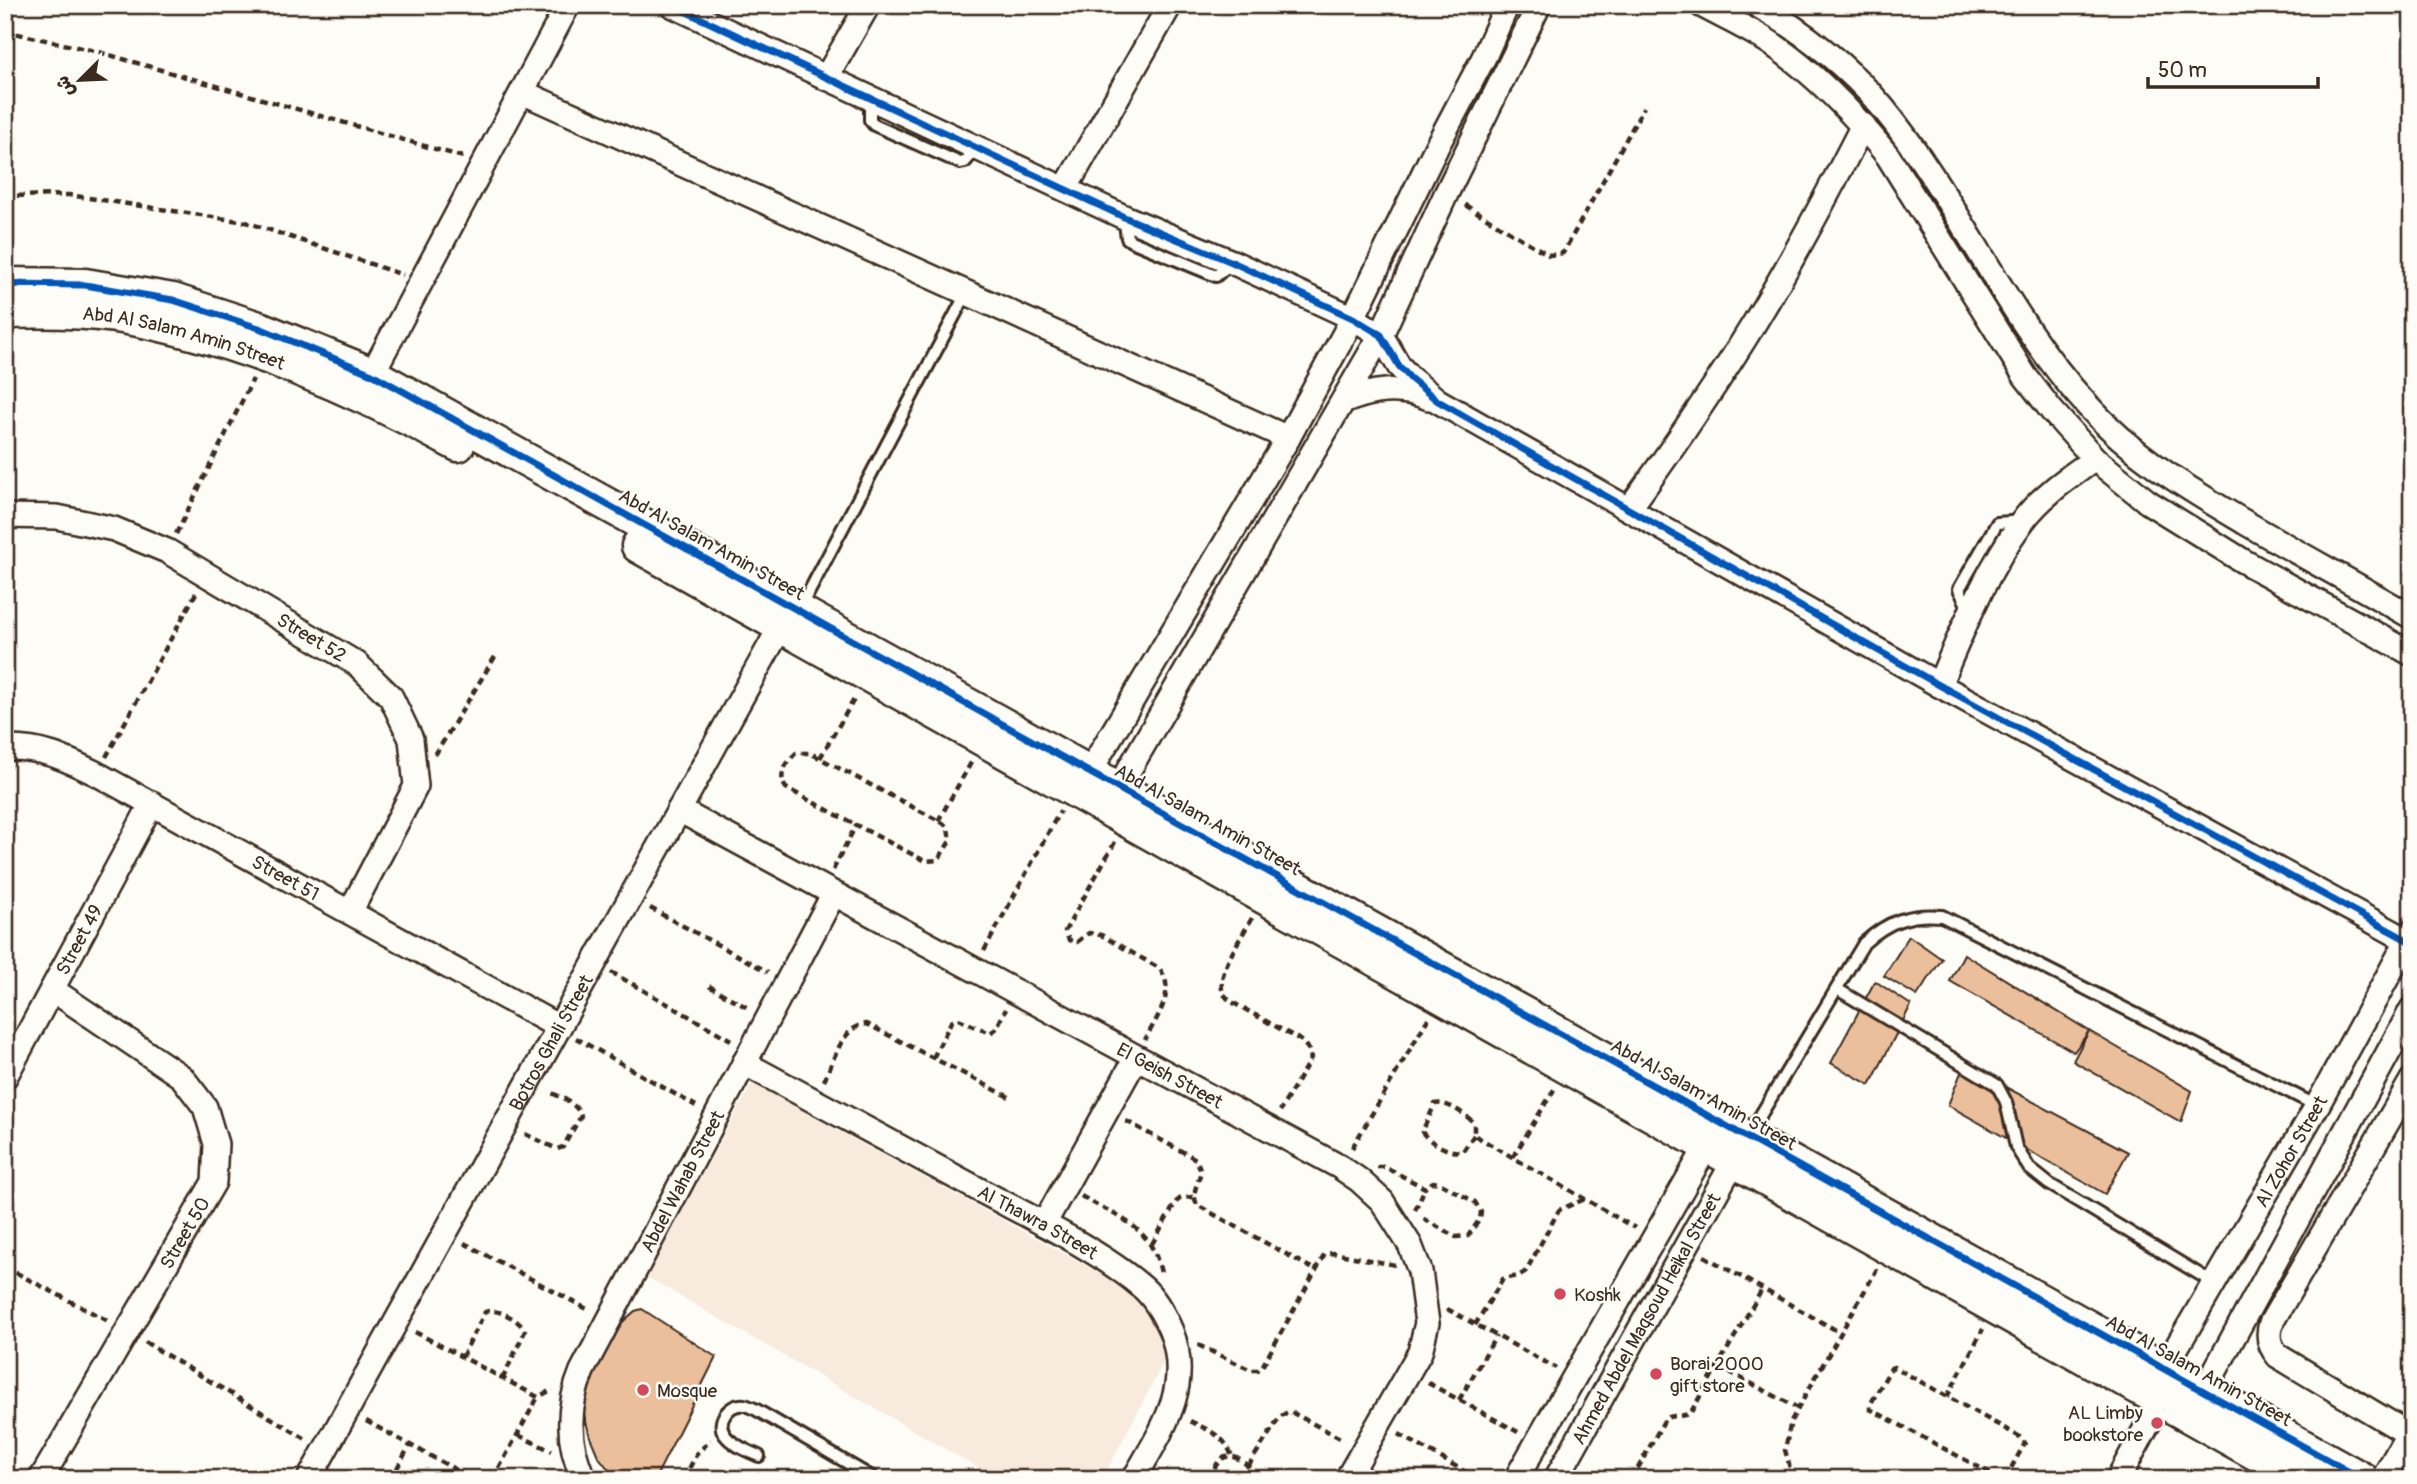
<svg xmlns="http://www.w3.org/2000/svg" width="2417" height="1484" font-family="Pangolin,'Playpen Sans Arabic',sans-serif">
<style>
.built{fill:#f8eadc}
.building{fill:#ecbf9c;stroke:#3b2a1e;stroke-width:2}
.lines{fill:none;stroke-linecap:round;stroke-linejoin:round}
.lane-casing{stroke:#3b2a1e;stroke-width:16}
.street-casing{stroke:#3b2a1e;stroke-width:28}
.secondary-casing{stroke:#3b2a1e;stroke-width:37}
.path{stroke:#3b2a1e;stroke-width:4.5;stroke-dasharray:7 5;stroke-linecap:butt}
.lane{stroke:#fdfcf7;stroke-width:10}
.street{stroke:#fdfcf7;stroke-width:23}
.secondary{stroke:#fdfcf7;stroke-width:32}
.cycleway-casing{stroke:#fdfcf7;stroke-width:11}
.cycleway{stroke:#0057b8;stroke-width:7}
.poi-dot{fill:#d1495b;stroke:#fdfcf7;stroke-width:2.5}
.labels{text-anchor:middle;stroke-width:5;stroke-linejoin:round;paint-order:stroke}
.street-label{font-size:19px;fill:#3b2a1e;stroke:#fdfcf7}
.poi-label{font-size:19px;fill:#3b2a1e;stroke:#fdfcf7;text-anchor:start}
</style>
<rect width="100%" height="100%" fill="#fdfcf7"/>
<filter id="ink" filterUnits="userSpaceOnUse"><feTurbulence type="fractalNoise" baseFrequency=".0143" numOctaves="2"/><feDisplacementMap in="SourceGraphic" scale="14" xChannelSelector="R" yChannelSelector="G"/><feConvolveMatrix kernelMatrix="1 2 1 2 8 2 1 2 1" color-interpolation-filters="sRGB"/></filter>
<g filter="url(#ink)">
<polygon class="built" points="752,1084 1131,1290 1158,1314 1166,1358 1102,1479 998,1479 647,1277"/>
<g class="building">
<polygon points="1909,936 1942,959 1917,996 1884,976"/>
<polygon points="1964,954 2089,1031 2074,1052 1950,981"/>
<polygon points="1875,981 1911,1005 1870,1085 1831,1063"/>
<polygon points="2089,1031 2192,1091 2181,1122 2073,1061"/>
<polygon points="1964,1065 2128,1152 2105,1194 1948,1105"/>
<polygon points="642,1309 716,1357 655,1479 616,1479 598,1456 590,1437 584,1414 585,1396 592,1376 618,1326 635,1311"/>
</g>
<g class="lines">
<g class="lane-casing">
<g id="lane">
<polyline points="870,99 870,120 874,125 960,163 965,162 977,148"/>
<polyline points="1124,217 1127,238 1131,241 1216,276 1232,262"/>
<polyline points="801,607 966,294"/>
<polyline points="1970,611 1959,589 1997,523 2023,521"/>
<polyline points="1837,989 1997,1085 2006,1102 2016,1147 2029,1168 2049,1184 2214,1283"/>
<path d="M1748 1136 1864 943C1888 921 1910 913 1942 916L2317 1106"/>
<path d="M759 1456C748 1451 732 1445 725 1435 715 1422 729 1403 744 1405 748 1405 751 1408 755 1409L875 1479"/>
</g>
</g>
<g class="street-casing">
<g id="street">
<polyline points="672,5 1124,217 1232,262 1353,318 1381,335 1399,366 1411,379 1438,401 1939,685 2407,940"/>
<path d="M1701 5C1725 18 1750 29 1772 44 1817 75 1854 114 1888 156L2025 376 2052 411 2095 459 2148 502 2243 561 2412 654"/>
<path d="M1757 5C1803 31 1849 67 1883 108 1959 201 2005 315 2086 404 2135 458 2184 486 2246 523 2301 555 2357 585 2412 617"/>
<polyline points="826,78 868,5"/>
<polyline points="522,92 1288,438"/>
<polyline points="1065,189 1170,5"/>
<polyline points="372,374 568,5"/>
<path d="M1343 402C1372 390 1399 386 1429 398"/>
<path d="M1629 509C1673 448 1716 386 1755 322 1794 258 1829 192 1863 125"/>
<path id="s1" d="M5 516 57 517 114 529 167 551 357 664 391 697 411 739 416 786 350 912"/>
<path d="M1939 685C1963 629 1986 571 2022 522 2041 496 2069 477 2095 459"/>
<path id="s2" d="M5 748C42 747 64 758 97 774L559 1027"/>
<polyline points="1090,771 1288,438 1353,318 1437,146 1484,57 1507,5"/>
<polyline points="1119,787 1381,335 1446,194 1539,5"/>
<path id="s3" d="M679 810 1340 1167 1359 1180 1382 1201 1410 1245 1420 1271 1427 1323 1420 1352 1347 1479"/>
<path id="s4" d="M744 1063C825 1106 906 1150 987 1194 1036 1220 1100 1251 1142 1287 1155 1298 1164 1315 1171 1331 1193 1388 1161 1431 1134 1479"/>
<path id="s5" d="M5 1077 152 803"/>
<path d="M2412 1080 2271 1323C2267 1336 2269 1346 2278 1356L2412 1436"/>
<polyline points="1044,1224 1136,1058"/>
<path id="s6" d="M2164 1369 2317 1106 2412 932"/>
<polyline points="2204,1391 2412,1009"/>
<path id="s7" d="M41 1479 214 1182 216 1144 205 1107 182 1077 53 990"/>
<path id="s8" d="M309 1479 787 615"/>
<path id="s9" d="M584 1479C567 1444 567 1407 582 1371L833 895"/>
<polyline points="1516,1479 1708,1144"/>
<path id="s10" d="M1556 1479 1735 1159"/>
<polyline points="2118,1479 2161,1400"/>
<polyline points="2383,1479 2412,1427"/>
</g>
</g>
<g class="secondary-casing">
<g id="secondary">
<polyline points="5,284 85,285 173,300 259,328 372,374 2362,1479"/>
<path id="s11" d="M5 312C44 311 84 311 122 317 235 337 357 389 458 445"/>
<polyline points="638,546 2301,1479"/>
</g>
</g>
<g class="path">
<polyline points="5,31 99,52 463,157"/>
<polyline points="5,196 69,195 246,222 403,275"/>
<polyline points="1465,205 1549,255 1563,253 1644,107"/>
<polyline points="176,534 253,379"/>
<polyline points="435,755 496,655"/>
<polyline points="106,757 196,593"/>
<polyline points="820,758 856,696"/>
<polyline points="938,821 972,761"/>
<path d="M1115 842 1065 931 1069 940 1077 942 1089 933 1101 935 1159 968C1178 991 1156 1018 1145 1040"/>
<path d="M833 870 856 825 925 861 938 860 950 841 948 828 943 823 810 753H796C786 763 777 776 786 788L856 825"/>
<polyline points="650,908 768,972"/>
<path d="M1252 918C1244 933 1215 975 1223 992 1223 994 1229 1000 1230 1001L1302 1041 1309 1050 1311 1058 1280 1111"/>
<polyline points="984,951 1060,811"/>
<polyline points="611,972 731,1040"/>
<polyline points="709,986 748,1008"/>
<polyline points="576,1038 696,1106"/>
<polyline points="933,1058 951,1022 958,1019 990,1033 996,1029 1006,1009"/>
<path d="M824 1081C833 1062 843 1024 867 1024L1013 1099"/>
<path d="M1126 1121 1196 1159 1201 1171C1198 1185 1191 1191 1197 1205L1315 1270"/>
<path d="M525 1134 557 1149 563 1147 581 1116C576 1102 561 1098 548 1091"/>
<path d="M1474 1135 1463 1151C1450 1154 1430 1143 1422 1132L1435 1104C1447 1101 1465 1114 1474 1123V1135L1635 1228"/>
<polyline points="1352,1148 1429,1017"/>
<polyline points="1513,1157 1555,1088"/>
<polyline points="1377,1167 1385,1167 1425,1188 1433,1182 1439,1183 1475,1202 1481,1212 1480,1219 1468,1236 1456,1237 1420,1217"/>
<path d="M1081 1196C1120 1219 1151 1225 1161 1273"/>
<polyline points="1415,1210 1425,1188"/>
<polyline points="464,1243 589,1310"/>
<polyline points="1152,1244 1176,1202 1181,1198 1194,1197"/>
<polyline points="1704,1256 1841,1333"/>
<polyline points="5,1267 110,1322"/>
<polyline points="1447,1309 1556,1368"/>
<polyline points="1475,1325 1503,1279 1519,1276 1526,1271 1559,1210 1585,1199"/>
<polyline points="415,1332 538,1397 553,1389"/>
<polyline points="145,1342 306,1439"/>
<polyline points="1198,1345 1251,1370 1258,1370 1263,1365 1325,1254 1334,1253 1395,1265"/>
<path d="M462 1357 485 1312C497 1307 520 1320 525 1331L503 1378"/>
<polyline points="1718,1366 1798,1408"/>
<polyline points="1428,1383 1518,1432"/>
<polyline points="1947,1397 1983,1329"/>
<polyline points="1459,1400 1496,1336"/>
<polyline points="366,1421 473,1479"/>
<path d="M1190 1421C1208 1430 1226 1436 1232 1457"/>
<polyline points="1399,1434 1478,1479"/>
<polyline points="518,1435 552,1451"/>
<polyline points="1248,1466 1280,1417 1289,1411 1344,1440"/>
<polyline points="391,1479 410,1445"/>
<polyline points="493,1479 538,1397"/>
<polyline points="684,1479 697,1453 711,1440"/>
<path d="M1209 1479C1213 1472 1217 1459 1226 1457 1238 1454 1254 1468 1253 1479"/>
<path d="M1632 1479 1665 1419C1674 1413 1682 1419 1691 1412L1763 1288"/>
<polyline points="1793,1479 1785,1450 1791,1421 1877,1269"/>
<polyline points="2001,1479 1870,1409 1870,1405 1891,1368 1894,1367 2022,1438 2025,1443 2005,1479"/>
</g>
<use href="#lane" class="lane"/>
<use href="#street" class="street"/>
<use href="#secondary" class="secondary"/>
<g class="cycleway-casing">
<g id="cycleway">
<polyline points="672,5 1124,217 1232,262 1353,318 1381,335 1399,366 1411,379 1438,401 1939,685 2407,940"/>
<polyline points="5,284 85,285 173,300 259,328 372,374 2362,1479"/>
</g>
</g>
<use href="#cycleway" class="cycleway"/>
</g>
</g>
<g class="poi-dot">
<circle cx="1560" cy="1294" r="7"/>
<circle cx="1656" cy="1374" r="7"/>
<circle cx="643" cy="1390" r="7"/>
<circle cx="2157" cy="1423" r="7"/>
</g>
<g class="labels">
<g class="street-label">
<text dy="7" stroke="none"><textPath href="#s11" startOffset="182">Abd Al Salam Amin Street</textPath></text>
<text transform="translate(712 544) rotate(29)" y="7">Abd Al Salam Amin Street</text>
<text dy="7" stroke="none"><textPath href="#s1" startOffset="336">Street 52</textPath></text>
<text transform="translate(1208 819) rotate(29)" y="7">Abd Al Salam Amin Street</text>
<text dy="7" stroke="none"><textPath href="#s2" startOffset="312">Street 51</textPath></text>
<text dy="7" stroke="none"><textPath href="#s5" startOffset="156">Street 49</textPath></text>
<text dy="7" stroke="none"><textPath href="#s8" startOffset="499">Botros Ghali Street</textPath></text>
<text dy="7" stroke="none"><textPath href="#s3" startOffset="558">El Geish Street</textPath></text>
<text transform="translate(1704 1094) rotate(29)" y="7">Abd Al Salam Amin Street</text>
<text dy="7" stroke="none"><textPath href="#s6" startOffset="252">Al Zohor Street</textPath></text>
<text dy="7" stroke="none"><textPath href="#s9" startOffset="326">Abdel Wahab Street</textPath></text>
<text dy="7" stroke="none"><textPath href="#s4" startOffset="334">Al Thawra Street</textPath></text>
<text dy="7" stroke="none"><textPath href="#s7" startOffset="285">Street 50</textPath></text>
<text dy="7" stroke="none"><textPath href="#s10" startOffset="184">Ahmed Abdel Maqsoud Heikal Street</textPath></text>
<text transform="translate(2199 1370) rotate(29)" y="7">Abd Al Salam Amin Street</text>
</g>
<g class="poi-label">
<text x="1574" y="1301">Koshk</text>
<text x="1670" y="1370">Borai 2000<tspan x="1670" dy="22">gift store</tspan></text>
<text x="657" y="1397">Mosque</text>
<text x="2143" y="1419" text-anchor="end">AL Limby<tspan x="2143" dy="22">bookstore</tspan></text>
</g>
</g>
<rect width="2417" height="1484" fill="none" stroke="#fdfcf7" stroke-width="28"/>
<rect x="14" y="14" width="2389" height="1456" fill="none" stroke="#3b2a1e" stroke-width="2.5" filter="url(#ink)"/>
<g transform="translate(80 80) rotate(246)" stroke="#fdfcf7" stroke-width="5" paint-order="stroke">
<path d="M0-5L12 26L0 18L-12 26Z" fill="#3b2a1e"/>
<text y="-10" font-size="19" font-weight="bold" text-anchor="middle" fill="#3b2a1e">ش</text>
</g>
<path d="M2148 77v10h170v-10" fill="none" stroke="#3b2a1e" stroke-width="3.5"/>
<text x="2158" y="77" font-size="21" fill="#3b2a1e" stroke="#fdfcf7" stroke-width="5" paint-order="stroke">50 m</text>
</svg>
